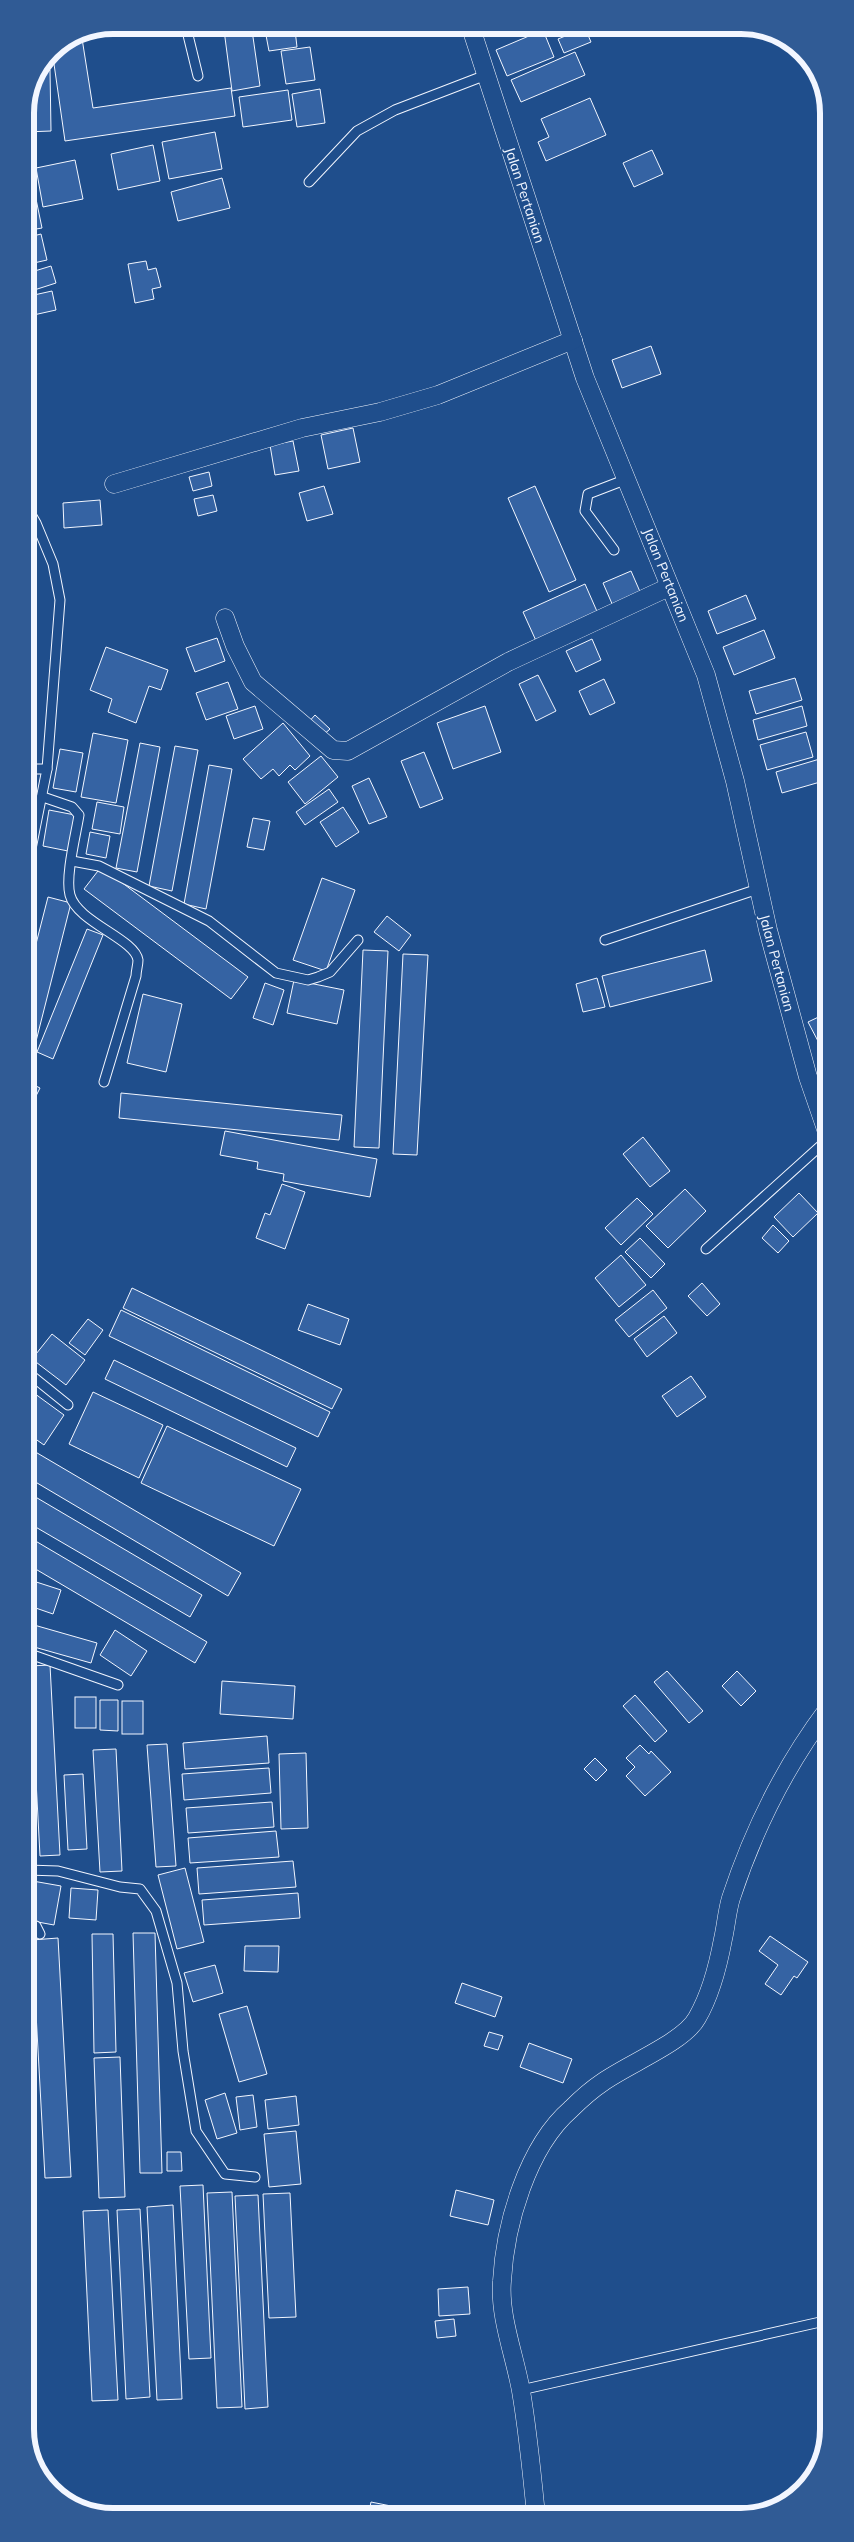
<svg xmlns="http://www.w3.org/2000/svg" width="854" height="2542" font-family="Mulish,sans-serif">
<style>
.building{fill:#3563a3;stroke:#f2f6ff}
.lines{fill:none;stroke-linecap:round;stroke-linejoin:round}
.service-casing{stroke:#f2f6ff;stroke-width:11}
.minor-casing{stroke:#f2f6ff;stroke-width:19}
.service{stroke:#1f4e8c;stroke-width:9}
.minor{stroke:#1f4e8c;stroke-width:18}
.labels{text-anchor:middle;stroke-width:4;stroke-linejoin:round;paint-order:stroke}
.street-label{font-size:14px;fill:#f2f6ff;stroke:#1f4e8c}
.rim{fill:none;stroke:#f2f6ff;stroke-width:6}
</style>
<rect width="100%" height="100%" fill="#1f4e8c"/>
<g class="building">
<polygon points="585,28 591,42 564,53 558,39"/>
<polygon points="224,30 252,30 260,86 232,91"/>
<polygon points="265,30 295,30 297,47 269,51"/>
<polygon points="543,30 554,57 507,76 496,50"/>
<polygon points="79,32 81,32 93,108 231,88 235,116 65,141 52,50"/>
<polygon points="310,47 315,80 286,84 281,51"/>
<polygon points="575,52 585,75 521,102 511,80"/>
<polygon points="44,65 44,70 50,70 51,131 25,132 25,107"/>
<polygon points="320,89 325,123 297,127 292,94"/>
<polygon points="288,90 292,120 243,127 239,97"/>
<polygon points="590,98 606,135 546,161 538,142 549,137 541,119"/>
<polygon points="215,132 222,169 169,179 162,142"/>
<polygon points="153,145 160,181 118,190 111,154"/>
<polygon points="652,150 663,174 634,187 623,163"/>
<polygon points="75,160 83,199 43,207 36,168"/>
<polygon points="25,167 32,196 25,197"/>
<polygon points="222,178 230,208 178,221 171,192"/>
<polygon points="36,199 42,228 25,231 25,202"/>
<polygon points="41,234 47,260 25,265 25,238"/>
<polygon points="146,261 148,270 156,268 161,287 152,289 154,299 135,303 128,264"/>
<polygon points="51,266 56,283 28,292 25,274"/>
<polygon points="52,291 56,310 29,316 25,297"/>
<polygon points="651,346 661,374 622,388 612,360"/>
<polygon points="353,428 360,462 328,469 321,435"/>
<polygon points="293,441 299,471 275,475 270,445"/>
<polygon points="209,472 212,486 193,491 189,477"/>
<polygon points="324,486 333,514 307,521 299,493"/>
<polygon points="535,486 576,580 549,592 508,498"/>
<polygon points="213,495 217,511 198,516 194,499"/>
<polygon points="100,500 102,525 64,528 63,503"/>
<polygon points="631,571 641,594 613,606 603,583"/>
<polygon points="585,584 599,616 537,643 523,612"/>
<polygon points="746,595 756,619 717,634 708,611"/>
<polygon points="764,630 775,658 734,675 723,647"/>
<polygon points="217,638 225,661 195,672 186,648"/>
<polygon points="592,639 601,660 576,672 566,651"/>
<polygon points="106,647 168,670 161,690 149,686 136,723 108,712 112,699 90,690"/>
<polygon points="538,675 556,711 536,721 519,684"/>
<polygon points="795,678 802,700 756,714 749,691"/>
<polygon points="604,679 615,703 590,715 579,691"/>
<polygon points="228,682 238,709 206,720 196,693"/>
<polygon points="827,684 827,706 823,707 819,686"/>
<polygon points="255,706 263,729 234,739 226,716"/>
<polygon points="485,706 501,752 453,769 437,723"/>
<polygon points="802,706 807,726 758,740 753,720"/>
<polygon points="315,715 330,729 321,737 307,724"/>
<polygon points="283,723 310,756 295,770 290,765 279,776 273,769 261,779 243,759"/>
<polygon points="806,732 813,757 767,770 760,745"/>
<polygon points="93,733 128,740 116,803 81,797"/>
<polygon points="140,743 160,747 137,872 116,868"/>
<polygon points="175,746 198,750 172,891 149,886"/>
<polygon points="60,749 83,753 76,792 53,788"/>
<polygon points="424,752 443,799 420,808 401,761"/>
<polygon points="321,756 338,777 305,804 288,782"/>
<polygon points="823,758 827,780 782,793 776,772"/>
<polygon points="209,765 232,769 206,909 184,904"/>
<polygon points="369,778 387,817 369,824 352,786"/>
<polygon points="329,789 338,802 305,825 296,812"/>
<polygon points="97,802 124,807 120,834 92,829"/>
<polygon points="343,807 359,832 336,847 320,822"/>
<polygon points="49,810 75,815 68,851 43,846"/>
<polygon points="253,818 270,821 264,850 247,847"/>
<polygon points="90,832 110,836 106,858 86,854"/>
<polygon points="101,867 248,977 231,999 84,889"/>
<polygon points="322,878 355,890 326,971 293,960"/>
<polygon points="48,897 71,903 30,1065 26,1064 26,983"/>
<polygon points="387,916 411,935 399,951 374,932"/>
<polygon points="87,929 103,935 53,1059 37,1052"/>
<polygon points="363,950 388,951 379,1148 354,1147"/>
<polygon points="705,950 712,981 610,1007 602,976"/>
<polygon points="403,954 428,955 417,1155 393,1154"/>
<polygon points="597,978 605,1007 583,1012 576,984"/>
<polygon points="294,980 344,990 337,1024 287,1013"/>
<polygon points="265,983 284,990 273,1025 253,1018"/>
<polygon points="143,994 182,1004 166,1072 127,1063"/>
<polygon points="827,1013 827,1039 819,1043 808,1022"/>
<polygon points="26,1081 40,1088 30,1108 26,1106"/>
<polygon points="121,1093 342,1115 339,1140 119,1118"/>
<polygon points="225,1131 377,1159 370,1197 283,1181 284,1174 257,1169 258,1162 220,1155"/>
<polygon points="643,1137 670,1171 650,1187 623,1154"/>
<polygon points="282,1184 305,1192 285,1249 256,1238 265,1213 270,1215"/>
<polygon points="685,1189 706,1211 668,1248 646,1226"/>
<polygon points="799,1193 818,1213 793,1237 774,1217"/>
<polygon points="637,1198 653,1214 621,1245 605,1228"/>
<polygon points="773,1225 789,1241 778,1253 762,1238"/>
<polygon points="640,1238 665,1264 651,1278 625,1252"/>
<polygon points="621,1255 646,1285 619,1307 595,1278"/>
<polygon points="702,1283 720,1304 707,1316 688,1296"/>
<polygon points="132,1288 342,1389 332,1409 123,1308"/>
<polygon points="653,1290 667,1308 629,1337 615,1320"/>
<polygon points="308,1304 349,1319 340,1345 298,1330"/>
<polygon points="121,1310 330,1412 318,1437 109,1336"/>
<polygon points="664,1316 677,1333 647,1357 634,1339"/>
<polygon points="88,1319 103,1330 85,1355 69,1343"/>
<polygon points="52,1334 85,1360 66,1385 32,1359"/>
<polygon points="114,1360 296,1448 287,1467 105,1379"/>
<polygon points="691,1376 706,1397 677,1417 662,1396"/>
<polygon points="27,1388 64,1415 44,1445 27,1433"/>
<polygon points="93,1392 163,1425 139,1478 69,1444"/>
<polygon points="167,1426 301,1489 274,1546 141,1483"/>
<polygon points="27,1447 241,1573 228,1596 27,1477"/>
<polygon points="27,1492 202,1595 190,1617 27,1522"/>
<polygon points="27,1536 207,1642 195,1663 27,1564"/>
<polygon points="27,1579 61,1590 53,1614 27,1605"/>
<polygon points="27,1623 97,1643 91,1663 27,1645"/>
<polygon points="115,1630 147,1651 131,1676 100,1655"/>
<polygon points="50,1665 60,1855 40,1856 30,1666"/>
<polygon points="667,1671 703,1711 689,1723 654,1682"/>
<polygon points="737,1671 756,1691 741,1706 722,1686"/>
<polygon points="222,1681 295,1686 293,1719 220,1714"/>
<polygon points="635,1695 667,1731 655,1742 623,1706"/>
<rect x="75" y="1697" width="21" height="31"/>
<polygon points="100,1700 118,1700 118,1731 100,1730"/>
<rect x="122" y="1701" width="21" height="33"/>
<polygon points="267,1736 269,1763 185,1769 183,1743"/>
<polygon points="167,1744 176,1866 156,1867 147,1745"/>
<polygon points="640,1745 649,1754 651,1751 671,1772 645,1796 626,1776 635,1767 626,1758"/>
<polygon points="116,1749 122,1871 100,1872 93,1750"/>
<polygon points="306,1753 308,1828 281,1829 279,1754"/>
<polygon points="595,1758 607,1770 596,1781 584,1769"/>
<polygon points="269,1768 271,1793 184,1800 182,1774"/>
<polygon points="83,1774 87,1849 68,1850 64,1775"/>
<polygon points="27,1785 33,1849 27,1849"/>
<polygon points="272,1802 274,1827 188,1833 186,1808"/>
<polygon points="276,1831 279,1857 190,1863 188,1838"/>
<polygon points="293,1861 296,1887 199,1894 197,1868"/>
<polygon points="185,1868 204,1942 177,1949 158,1875"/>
<polygon points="27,1880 61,1886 54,1925 27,1920"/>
<polygon points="71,1888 98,1890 96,1920 69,1918"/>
<polygon points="298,1893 300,1918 204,1925 202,1900"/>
<polygon points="133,1933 155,1933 162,2173 140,2173"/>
<polygon points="92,1934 113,1934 116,2052 94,2053"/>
<polygon points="770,1936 808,1962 797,1978 794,1976 781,1995 765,1984 778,1965 759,1951"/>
<polygon points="58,1938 71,2177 45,2178 32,1940"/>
<polygon points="245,1946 279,1946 278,1972 244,1971"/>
<polygon points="215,1965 223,1993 193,2002 184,1973"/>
<polygon points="462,1983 502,1997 495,2017 455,2003"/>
<polygon points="247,2006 267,2074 239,2082 219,2014"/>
<polygon points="489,2032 503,2036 498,2050 484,2046"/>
<polygon points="27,2039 33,2148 28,2148"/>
<polygon points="529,2043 572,2059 563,2083 520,2067"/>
<polygon points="120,2057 125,2197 99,2198 94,2058"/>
<polygon points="225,2093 237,2133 217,2139 205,2100"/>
<polygon points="253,2095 257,2127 240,2130 236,2097"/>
<polygon points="296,2096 299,2125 268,2129 265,2100"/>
<polygon points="296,2131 301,2184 269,2187 264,2134"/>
<polygon points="167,2152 181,2152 182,2171 167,2171"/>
<polygon points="203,2185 211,2358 189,2359 180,2186"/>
<polygon points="456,2190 494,2200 488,2225 450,2216"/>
<polygon points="232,2192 242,2407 217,2408 207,2193"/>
<polygon points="290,2193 296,2317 269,2318 263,2194"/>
<polygon points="258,2195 268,2407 245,2409 235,2196"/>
<polygon points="173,2205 182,2399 157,2400 147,2207"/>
<polygon points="140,2209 150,2397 126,2399 117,2210"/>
<polygon points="108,2210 118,2400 92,2401 83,2211"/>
<polygon points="468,2287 470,2314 439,2316 438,2289"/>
<polygon points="454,2319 456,2336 437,2338 435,2321"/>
<polygon points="371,2502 416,2511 415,2516 368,2516"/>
</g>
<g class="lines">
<g class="service-casing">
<g id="service">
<polyline points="187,31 198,76"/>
<polyline points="309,182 357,131 395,110 486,75"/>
<polyline points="26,506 36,523 53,564 60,600 47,769 26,874"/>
<polyline points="614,550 585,511 588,494 627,479"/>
<polyline points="26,769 47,769"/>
<path d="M43 797 72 807 79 815C76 834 65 877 70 895 77 922 135 939 138 960 138 965 136 971 136 976L104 1082"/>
<polyline points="72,861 99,866 209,921 276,973 308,980 318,977 330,972 358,940"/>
<polyline points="605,940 758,889"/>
<polyline points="706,1249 827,1140"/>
<polyline points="27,1372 68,1405"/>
<polyline points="27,1653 118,1685"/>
<polyline points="27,1870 58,1871 120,1887 140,1889 156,1911 177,1983 183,2051 196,2131 225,2174 255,2177"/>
<polyline points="27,1922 36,1926 40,1934"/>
<polyline points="521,2390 829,2320"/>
</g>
</g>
<g class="minor-casing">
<g id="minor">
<polyline points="471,28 585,378 706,675 735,781 768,930 808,1077 827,1132"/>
<polyline points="114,484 302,428 380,412 438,395 573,340"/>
<polyline points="225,618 235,646 253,682 333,750 348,751 508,662 669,587"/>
<path d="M536 2515C532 2474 528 2432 521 2391 515 2356 499 2317 502 2281 505 2225 527 2147 571 2109 581 2099 591 2090 603 2082 628 2064 684 2042 697 2018 711 1994 718 1966 723 1939 726 1926 727 1911 731 1898 753 1831 785 1766 828 1709"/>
</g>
</g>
<use href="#service" class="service"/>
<use href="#minor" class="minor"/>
</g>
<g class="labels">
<g class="street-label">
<text transform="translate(525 195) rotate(72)" y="5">Jalan Pertanian</text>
<text transform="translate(666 575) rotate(68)" y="5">Jalan Pertanian</text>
<text transform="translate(777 963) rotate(75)" y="5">Jalan Pertanian</text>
</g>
</g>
<path d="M0 0H854V2542H0ZM113 34H741A79 79 0 0 1 820 113V2429A79 79 0 0 1 741 2508H113A79 79 0 0 1 34 2429V113A79 79 0 0 1 113 34Z" fill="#305b95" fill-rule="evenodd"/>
<path class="rim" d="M113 34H741A79 79 0 0 1 820 113V2429A79 79 0 0 1 741 2508H113A79 79 0 0 1 34 2429V113A79 79 0 0 1 113 34Z"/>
</svg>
